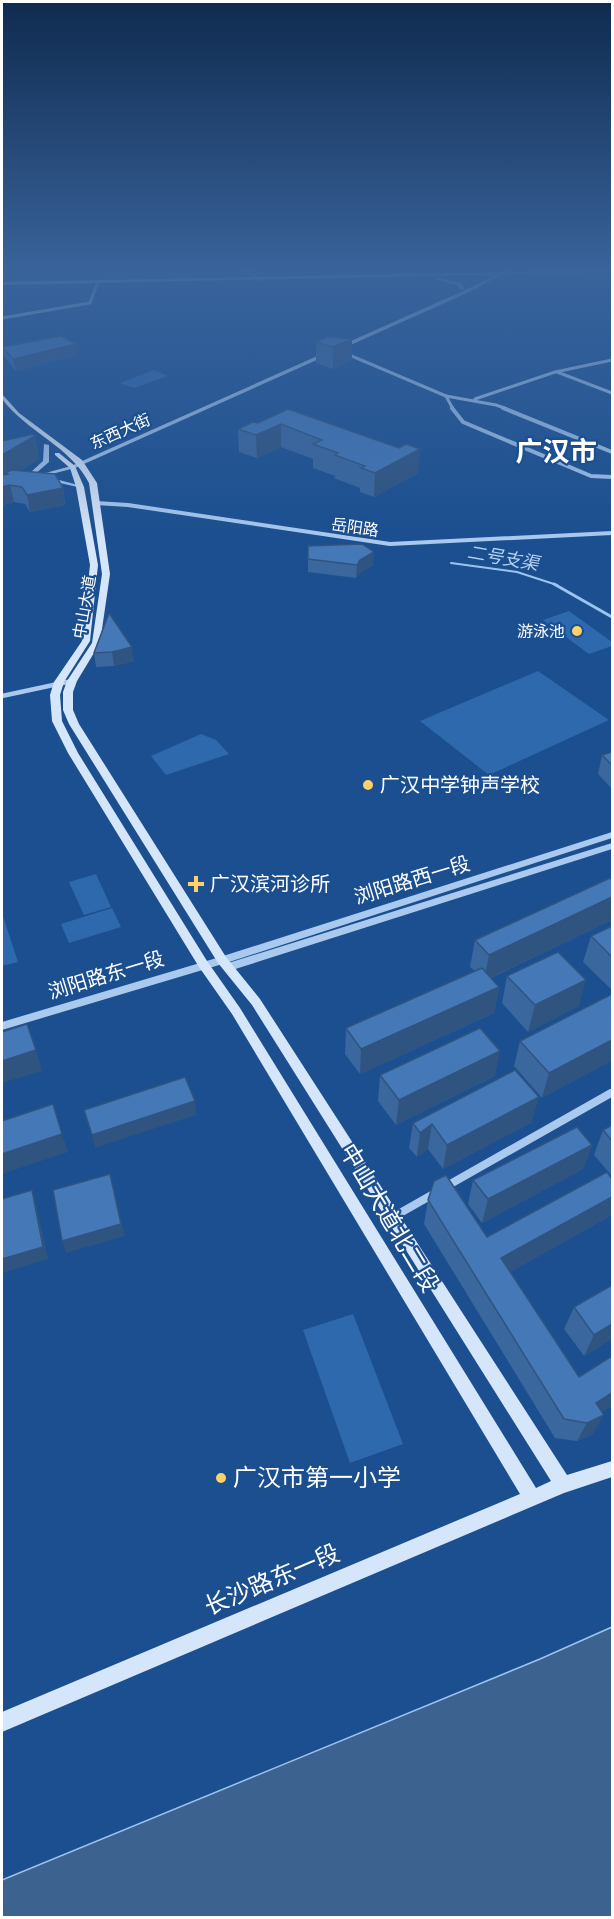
<svg xmlns="http://www.w3.org/2000/svg" width="614" height="1919" font-family="Karla,'Noto Sans SC',sans-serif">
<style>
.green{fill:#2e69ad}
.water{fill:#3c6290;stroke:#9cc4f0;stroke-width:1.5}
.lines{fill:none;stroke-linecap:round;stroke-linejoin:round}
.stream-far1{stroke:#9cc4f0;stroke-width:2}
.stream{stroke:#9cc4f0;stroke-width:3}
.minor-far4{stroke:#a9c9ee;stroke-width:3}
.minor-far3{stroke:#a9c9ee;stroke-width:4}
.minor-far2{stroke:#a9c9ee;stroke-width:4.5}
.minor-far1{stroke:#a9c9ee;stroke-width:6}
.minor{stroke:#a9c9ee;stroke-width:8}
.tertiary{fill:#a9c9ee;fill-rule:evenodd}
.secondary{fill:#d6e6fa;fill-rule:evenodd}
.wall{fill:#3a679d}
.shaded-wall{fill:#305480}
.building{fill:#4478b7;stroke:#305480;stroke-width:1.5}
.poi-dot{fill:#ffd166;stroke:#1b4f8f;stroke-width:2}
.labels{text-anchor:middle;stroke-width:4.5;stroke-linejoin:round;paint-order:stroke}
.far-street-label{font-size:16px;fill:#fff;stroke:#1b4f8f}
.far-poi-label{font-size:16px;fill:#fff;stroke:#1b4f8f;text-anchor:end}
.far-water-label{font-size:18px;font-style:italic;fill:#b5d3f5;stroke:#1b4f8f}
.poi-label{font-size:20px;fill:#fff;stroke:#1b4f8f;text-anchor:start}
.street-label{font-size:20px;fill:#fff;stroke:#1b4f8f}
.near-street-label{font-size:24px;fill:#fff;stroke:#1b4f8f}
.near-poi-label{font-size:24px;fill:#fff;stroke:#1b4f8f;text-anchor:start}
.far-town-label{font-size:27px;font-weight:bold;fill:#fff;stroke:#1b4f8f}
</style>
<rect width="100%" height="100%" fill="#1b4f8f"/>
<g class="green">
<polygon points="154,370 168,376 134,388 120,383"/>
<polygon points="569,611 612,642 612,646 589,654 543,620"/>
<polygon points="538,671 609,720 489,775 420,721"/>
<polygon points="201,734 216,740 229,754 166,775 151,756"/>
<polygon points="96,874 111,907 84,915 69,882"/>
<polygon points="112,908 121,927 69,943 61,924"/>
<polygon points="2,913 18,962 2,966"/>
<polygon points="353,1314 403,1444 350,1463 303,1330"/>
</g>
<polygon class="water" points="612,1627 612,1917 2,1917 2,1880 540,1659"/>
<g class="lines">
<polyline class="stream-far1" points="451,563 517,572 557,585"/>
<polyline class="stream" points="554,584 612,617"/>
<g class="minor-far4">
<polyline points="247,271 261,280"/>
<polyline points="2,318 90,303 97,284"/>
<polyline points="347,354 446,396 453,409"/>
<polyline points="557,372 612,393"/>
<polyline points="446,396 496,405 507,409"/>
<polyline points="475,399 555,372 612,360"/>
</g>
<g class="minor-far3">
<polyline points="452,408 463,422 591,476 612,477"/>
<polyline points="503,408 612,452"/>
<polyline points="96,503 128,505 390,544 612,533"/>
</g>
<polyline class="minor-far2" points="2,696 72,681"/>
<polyline class="minor-far1" points="608,1094 612,1092"/>
<g class="minor">
<polyline points="445,1187 611,1093"/>
<polyline points="393,1217 437,1192"/>
</g>
<g class="tertiary">
<polygon points="504,271 509,271 467,293 75,468 44,476 82,486 82,488 42,479 42,477 34,479 31,477 71,466 463,291"/>
<polygon points="439,278 461,283 465,289 461,290 457,285 437,280"/>
<polygon points="44,444 49,445 49,462 35,474 31,474 31,472 43,461"/>
<polygon points="612,832 612,838 226,963 2,1030 2,1022 220,957"/>
<polygon points="612,843 612,849 229,971 224,967 225,964"/>
</g>
<g class="secondary">
<polygon points="560,271 612,271 612,272 2,285 2,282"/>
<path d="M2 394 19 413 82 460 97 483 110 574 100 643 77 681 73 692V710L79 724 226 957 260 999 567 1475 612 1461V1477L564 1493 2 1732V1712L520 1494 232 1014 199 967 68 753 52 721 50 695 54 682 82 641 90 565 76 487 70 468 55 455V453H59L75 466 84 487 98 565 90 641 64 682 60 695 62 721 78 753 207 961 240 1008 536 1488 551 1481 252 1005 218 963 69 724 63 710V692L67 681 92 643 102 574 89 483C70 446 27 432 2 399Z"/>
</g>
</g>
<g class="wall">
<polygon points="352,339 352,360 333,369 316,363 316,342"/>
<polygon points="2,347 78,355 16,371 5,358"/>
<polygon points="288,409 418,473 374,497 360,492 360,488 334,478 335,476 313,468 313,459 281,447 257,458 239,452 238,429 258,423"/>
<polygon points="35,436 39,459 19,471 63,488 65,505 30,512 25,504 14,502 2,505 2,441"/>
<polygon points="308,546 373,565 360,573 356,578 308,572"/>
<polygon points="109,613 134,661 114,666 96,667 94,653"/>
<polygon points="612,752 612,789 598,774 602,755"/>
<polygon points="612,880 612,920 491,978 499,987 494,1013 360,1074 345,1054 346,1028 475,971 470,967 475,940"/>
<polygon points="612,926 612,989 611,989 583,962 591,936"/>
<polygon points="507,976 579,1006 528,1032 502,1003"/>
<polygon points="612,994 542,1098 514,1066 520,1041"/>
<polygon points="380,1075 495,1076 396,1125 378,1101"/>
<polygon points="532,1122 443,1169 428,1149 417,1157 409,1148 413,1123"/>
<polygon points="612,1125 612,1176 594,1155 603,1130"/>
<polygon points="592,1145 583,1169 482,1223 468,1204 473,1180"/>
<polygon points="612,1179 612,1215 510,1272 579,1377 612,1356 612,1406 602,1412 593,1434 577,1441 555,1438 424,1224 428,1200 487,1237"/>
<polygon points="574,1307 612,1339 584,1356 564,1329"/>
</g>
<g class="shaded-wall">
<polygon points="352,339 352,360 333,369 333,347"/>
<polygon points="76,344 78,355 16,371 13,359"/>
<polygon points="281,424 281,447 257,458 256,435"/>
<polygon points="35,436 39,459 8,477 6,472 7,478 3,481 2,473 2,455"/>
<polygon points="420,449 418,473 374,497 375,473"/>
<polygon points="10,485 14,502 2,505 2,487"/>
<polygon points="63,488 65,505 30,512 27,495"/>
<polygon points="374,552 373,565 360,573 356,578 357,565 360,560"/>
<polygon points="132,647 134,661 114,666 112,652"/>
<polygon points="612,897 612,920 484,981 489,955"/>
<polygon points="586,980 579,1006 528,1032 535,1005"/>
<polygon points="499,987 494,1013 360,1074 361,1049"/>
<polygon points="612,1040 612,1061 542,1098 549,1073"/>
<polygon points="36,1050 42,1071 2,1083 2,1061"/>
<polygon points="500,1051 495,1076 396,1125 399,1100"/>
<polygon points="539,1097 532,1122 443,1169 447,1145"/>
<polygon points="195,1101 196,1115 95,1148 92,1135"/>
<polygon points="432,1124 428,1149 417,1157 420,1133"/>
<polygon points="62,1134 68,1152 2,1174 2,1154"/>
<polygon points="592,1145 583,1169 482,1223 488,1199"/>
<polygon points="110,1174 125,1236 66,1253 62,1241"/>
<polygon points="32,1190 36,1203 48,1259 2,1273 2,1259"/>
<polygon points="612,1197 612,1215 494,1281 501,1258"/>
<polygon points="612,1324 612,1339 584,1356 594,1335"/>
<polygon points="612,1393 612,1406 586,1423 596,1403"/>
<polygon points="604,1415 593,1434 577,1441 587,1423"/>
</g>
<g class="building">
<polygon points="61,336 76,344 13,359 2,347"/>
<polygon points="328,337 352,339 333,347 316,342"/>
<polygon points="288,409 399,448 406,444 420,449 375,473 361,468 365,466 335,455 338,453 313,444 322,440 281,424 256,435 238,429 253,422 258,423"/>
<polygon points="34,434 35,436 2,455 2,441"/>
<polygon points="12,470 55,474 63,488 27,495 22,487 10,485 2,487 2,475 8,474 6,472"/>
<polygon points="362,544 374,552 360,560 357,565 308,559 308,546"/>
<polygon points="109,613 132,647 112,652 94,653"/>
<polygon points="612,752 612,765 602,755"/>
<polygon points="610,878 612,880 612,897 489,955 475,940"/>
<polygon points="612,926 612,957 591,936"/>
<polygon points="558,952 586,980 535,1005 507,976"/>
<polygon points="482,968 499,987 361,1049 346,1028"/>
<polygon points="612,994 612,1040 549,1073 520,1041"/>
<polygon points="27,1024 36,1050 2,1061 2,1032"/>
<polygon points="480,1028 500,1051 399,1100 380,1075"/>
<polygon points="515,1070 539,1097 447,1145 432,1124 420,1133 413,1123"/>
<polygon points="185,1077 195,1101 92,1135 84,1110"/>
<polygon points="53,1104 62,1134 2,1154 2,1121"/>
<polygon points="612,1125 612,1141 603,1130"/>
<polygon points="577,1127 592,1145 488,1199 473,1180"/>
<polygon points="607,1172 612,1179 612,1197 501,1258 579,1377 612,1356 612,1393 596,1403 604,1415 587,1423 564,1419 428,1200 434,1181 446,1175 487,1237"/>
<polygon points="110,1174 121,1224 62,1241 53,1190"/>
<polygon points="32,1190 43,1247 2,1259 2,1199"/>
<polygon points="612,1285 612,1324 594,1335 574,1307"/>
</g>
<linearGradient id="sky" x2="0" y2="1"><stop stop-color="#0f2b4f"/><stop offset="0.5" stop-color="#39639b"/><stop offset="1" stop-color="#39639b" stop-opacity="0"/></linearGradient>
<rect width="614" height="539" fill="url(#sky)"/>
<g class="poi-dot">
<circle cx="577" cy="631" r="6"/>
<circle cx="368" cy="785" r="6"/>
<path d="M193 875h6v6h6v6h-6v6h-6v-6h-6v-6h6z"/>
<circle cx="221" cy="1478" r="6"/>
</g>
<g class="labels">
<g class="far-street-label">
<text transform="translate(120 431) rotate(-24)" y="6">东西大街</text>
<text transform="translate(355 527) rotate(8)" y="6">岳阳路</text>
<text transform="translate(84 607) rotate(-80)" y="6">中山大道</text>
</g>
<g class="far-poi-label">
<text x="565" y="637">游泳池</text>
</g>
<g class="far-water-label">
<text transform="translate(503 558) rotate(10)" y="6">二号支渠</text>
</g>
<g class="poi-label">
<text x="380" y="792">广汉中学钟声学校</text>
<text x="210" y="891">广汉滨河诊所</text>
</g>
<g class="street-label">
<text transform="translate(412 880) rotate(-17)" y="7">浏阳路西一段</text>
<text transform="translate(106 975) rotate(-17)" y="7">浏阳路东一段</text>
</g>
<g class="near-street-label">
<text transform="translate(389 1218) rotate(59)" y="8">中山大道北二段</text>
<text transform="translate(272 1580) rotate(-23)" y="8">长沙路东一段</text>
</g>
<g class="near-poi-label">
<text x="233" y="1486">广汉市第一小学</text>
</g>
<g class="far-town-label">
<text x="556" y="461">广汉市</text>
</g>
</g>
<rect width="614" height="1919" fill="none" stroke="#ffffff" stroke-width="6"/>
</svg>
